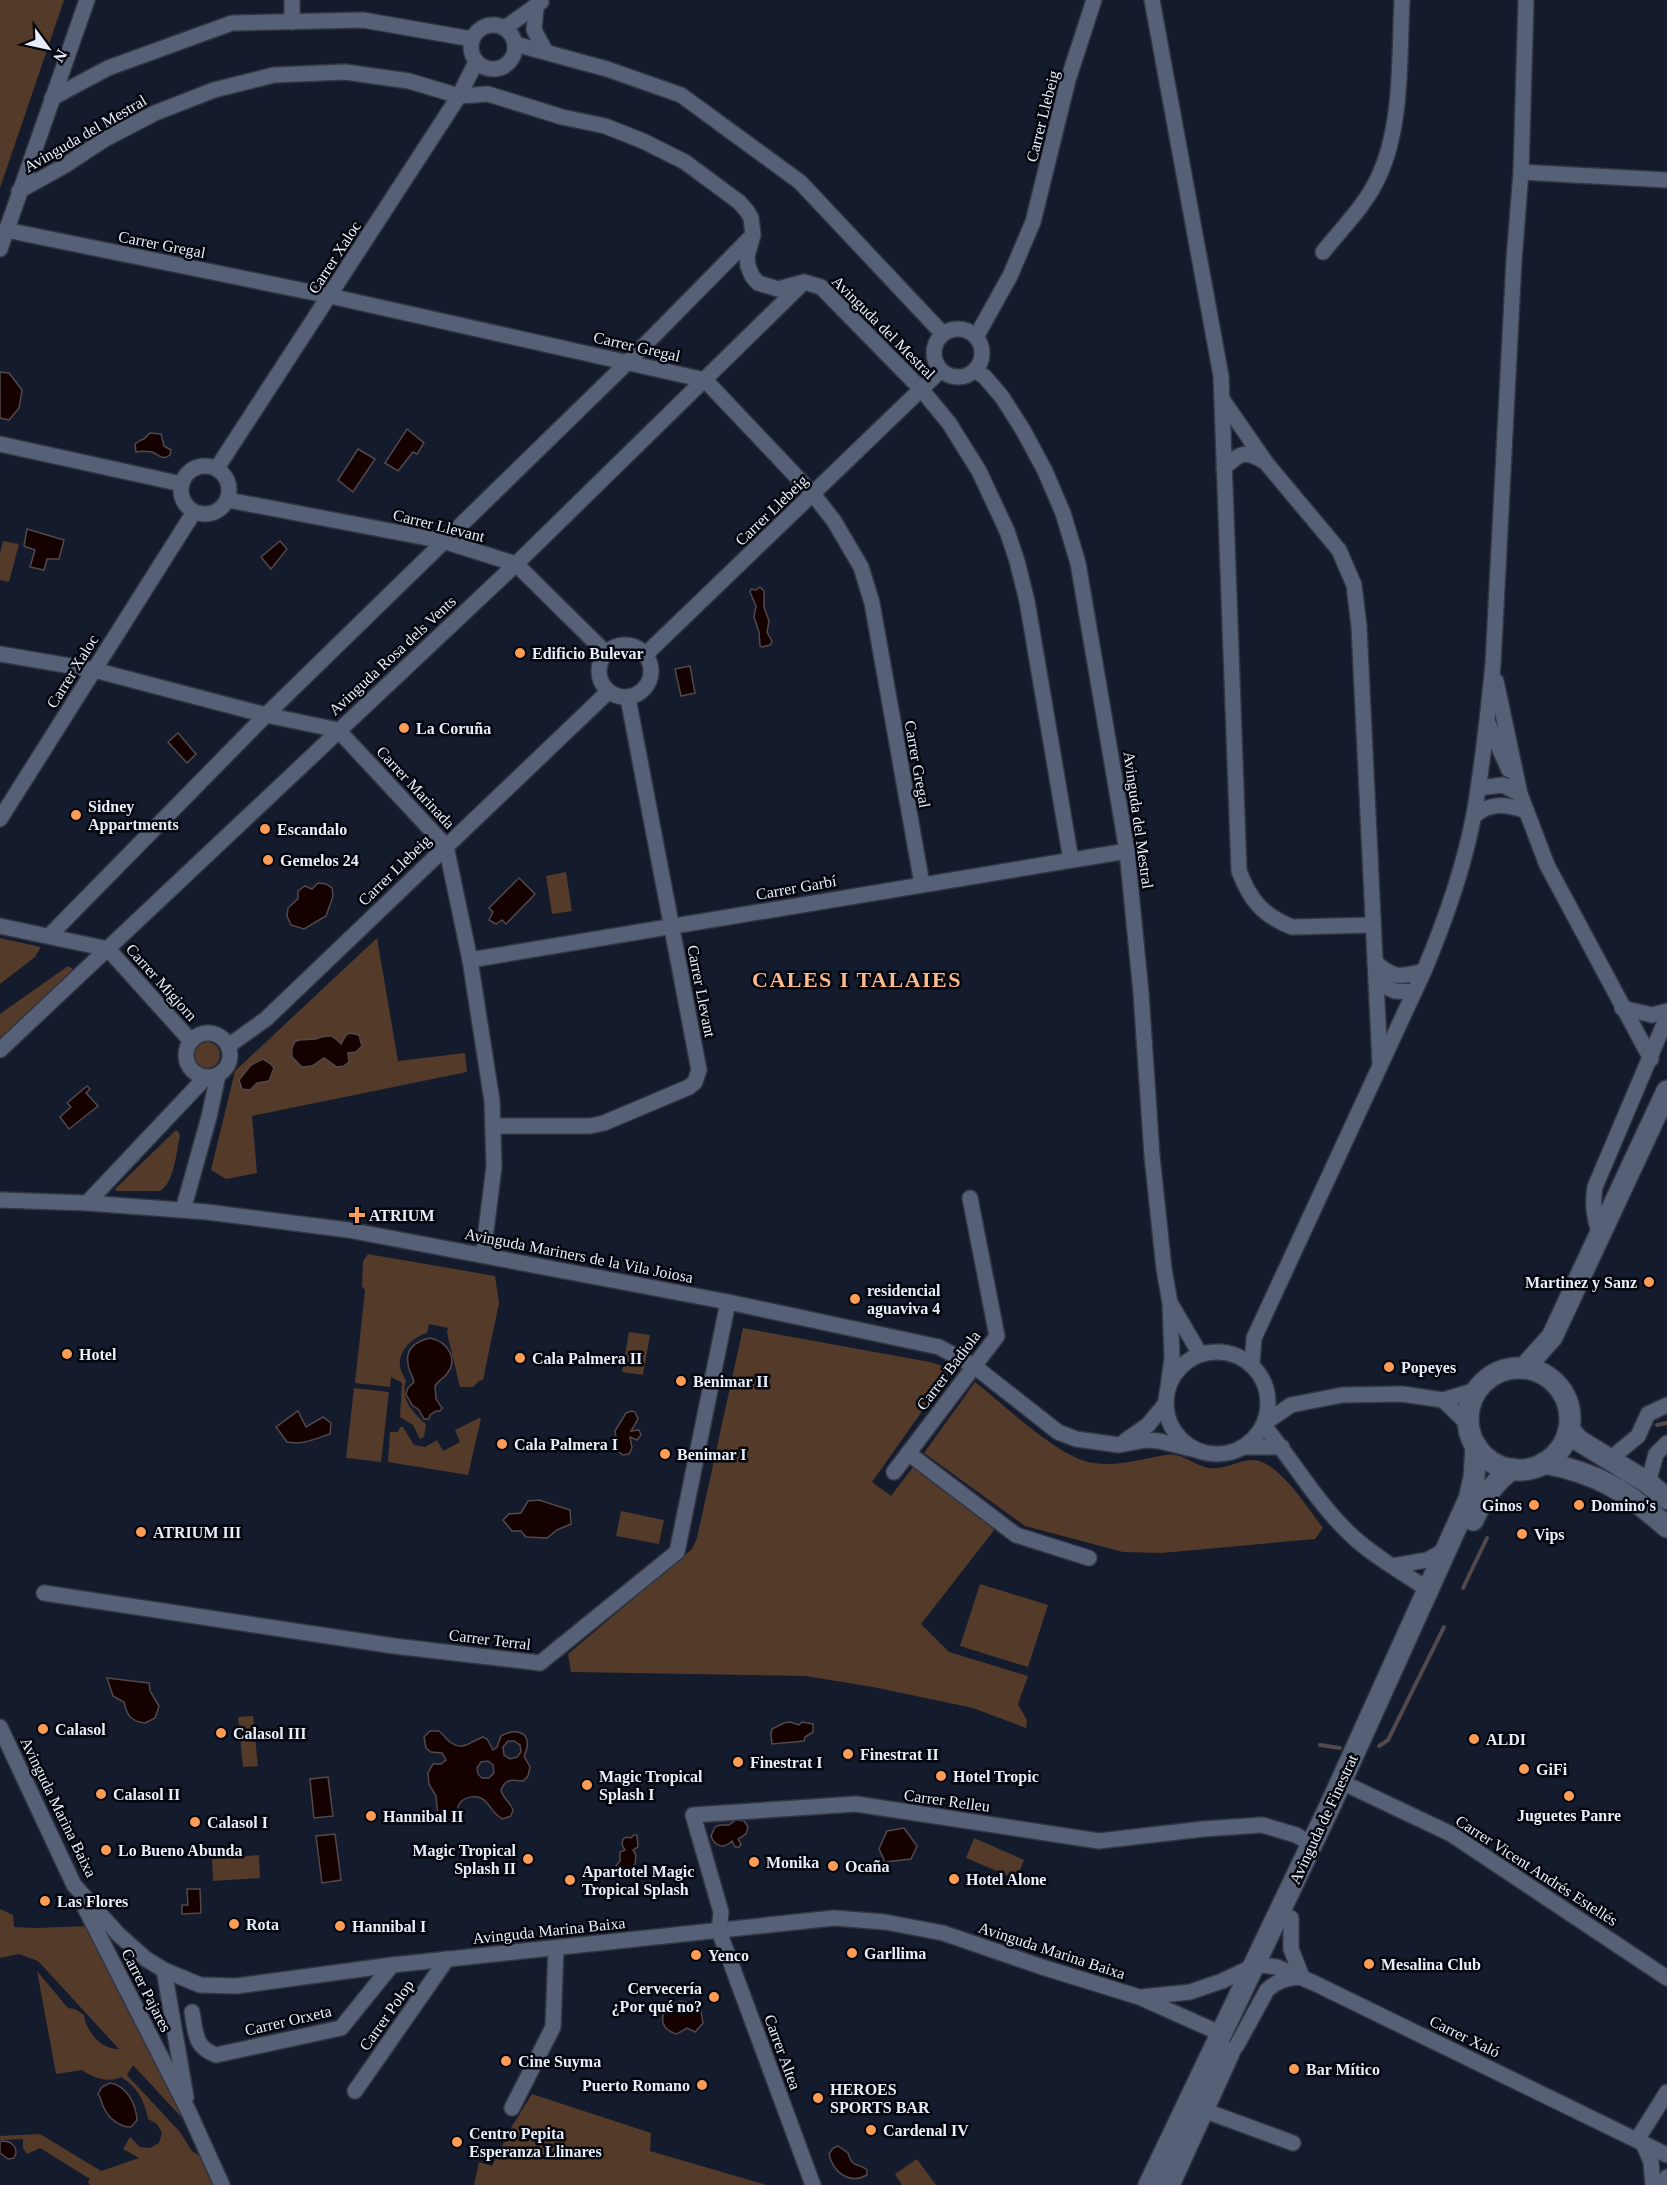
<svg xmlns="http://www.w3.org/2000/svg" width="1667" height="2185" font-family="'Times New Roman',serif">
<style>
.green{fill:#533a29}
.water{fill:#140100;stroke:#53484b;stroke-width:1.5;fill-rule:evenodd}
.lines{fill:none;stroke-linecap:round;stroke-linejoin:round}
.stream{stroke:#53484b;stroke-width:4}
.minor-casing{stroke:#303443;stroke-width:18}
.secondary-casing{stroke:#303443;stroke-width:24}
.minor{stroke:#566076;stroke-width:15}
.secondary{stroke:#566076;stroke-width:21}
.poi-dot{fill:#fd9c55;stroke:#04060e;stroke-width:2}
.labels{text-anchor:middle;stroke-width:5;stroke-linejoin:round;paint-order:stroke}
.street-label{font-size:16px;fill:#e7eefa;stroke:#04060e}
.poi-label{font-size:16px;font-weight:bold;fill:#e7eefa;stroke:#04060e;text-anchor:start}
.district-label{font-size:22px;font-weight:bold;letter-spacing:1.5px;fill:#fdb98b;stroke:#04060e}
</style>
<rect width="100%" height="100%" fill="#131b2d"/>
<g class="green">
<polygon points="0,0 64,0 0,188"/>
<polygon points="3,541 19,544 9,582 0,580 0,554"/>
<polygon points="566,872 572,911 552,914 546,876"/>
<polygon points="0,938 41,947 35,957 0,984"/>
<polygon points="377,938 398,1061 465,1053 467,1072 252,1116 257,1173 226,1179 211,1170 235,1071"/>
<polygon points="68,966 72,968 72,977 0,1038 0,1014"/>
<circle cx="207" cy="1055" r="13"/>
<path d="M175 1131H178L180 1136C176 1152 175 1182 160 1191H117L115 1189 118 1186Z"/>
<path d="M368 1254 495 1276 499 1303 483 1380 479 1381 473 1387H460L447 1333 448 1328 429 1324 427 1333C413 1337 398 1350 400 1367 401 1371 404 1377 406 1381 400 1399 413 1413 426 1424L424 1437 420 1439 413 1425 400 1417 402 1383 391 1377 390 1387 355 1383 365 1290 362 1286 363 1261Z"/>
<polygon points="743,1328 930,1362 952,1369 872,1482 891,1496 913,1467 995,1529 921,1624 949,1652 1028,1676 1018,1704 1027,1720 1026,1728 973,1708 873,1687 805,1676 571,1672 568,1654 692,1549 697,1538"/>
<polygon points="629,1332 650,1335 643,1375 622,1372"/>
<path d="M975 1382C1003 1404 1052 1451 1085 1461 1112 1469 1139 1459 1166 1455 1183 1452 1194 1466 1209 1468 1224 1470 1239 1460 1253 1460 1278 1460 1309 1510 1323 1528L1315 1539 1162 1553 1123 1552 1025 1526 924 1453Z"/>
<polygon points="354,1388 389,1392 381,1462 346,1458"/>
<polygon points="479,1418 481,1419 468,1475 388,1462 390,1432 398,1432 400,1427 403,1427 414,1445 425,1447 437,1440 443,1451 460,1442 455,1430"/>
<polygon points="621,1511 664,1520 659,1544 616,1536"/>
<polygon points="980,1584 1048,1605 1028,1667 960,1646"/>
<polygon points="253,1716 258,1766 243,1767 238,1717"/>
<polygon points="974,1838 1024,1860 1016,1879 966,1858"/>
<polygon points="259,1855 260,1878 213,1881 212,1859"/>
<path d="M0 1909 13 1915 14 1927 36 1928 90 1926 184 2117 183 2119 133 2065 127 2075 180 2132 192 2151 203 2158 211 2174 213 2185H90L88 2182 90 2179 40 2148 27 2154 23 2148V2139L0 2140V2136L40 2134 101 2171 139 2158 123 2149 130 2137 140 2147 150 2148 159 2143 162 2133 157 2124 148 2119C145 2102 137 2086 121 2077 110 2083 92 2078 82 2070L56 2074 37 1971 68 2008 75 2009 84 2015C86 2032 102 2050 119 2049L38 1961 19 1954 0 1958Z"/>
<polygon points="532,2094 651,2133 650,2151 767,2185 474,2185 479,2162 492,2166 512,2126"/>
<polygon points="917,2159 936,2185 902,2185 895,2174"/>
</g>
<g class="water">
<polygon points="0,372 9,373 22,390 19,408 9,420 0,418"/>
<polygon points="407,429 424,443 417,454 413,452 398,471 385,463"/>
<path d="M150 433 161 434 164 446 171 450 170 455C162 461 160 455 152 452 147 451 141 451 136 452L135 444 141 440 144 439Z"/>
<polygon points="358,449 375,459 353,492 338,480"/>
<polygon points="27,529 64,540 59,559 47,559 44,570 30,567 35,550 24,546"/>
<polygon points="280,541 287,549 271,569 261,557"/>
<polygon points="760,587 764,591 764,607 769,621 767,632 772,641 770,645 762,647 760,646 759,632 754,617 756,606 750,592 751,589 756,590"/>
<polygon points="690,666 695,693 681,696 675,669"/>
<polygon points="178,733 196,754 187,763 168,742"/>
<polygon points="519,878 535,894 506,924 502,920 496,924 489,920 493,912 489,908"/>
<polygon points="318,883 326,884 332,888 333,896 326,916 304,929 291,925 287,916 288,908 298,899 298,891 305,886 312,889"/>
<path d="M350 1033 359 1035 362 1046 356 1052 348 1053 349 1062 344 1066 337 1067 324 1058 312 1066 302 1067 292 1057C290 1034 303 1041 315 1039 328 1036 330 1032 341 1044L346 1035Z"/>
<polygon points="263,1059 271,1064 274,1068 269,1081 257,1083 250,1090 242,1089 239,1080 251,1065"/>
<polygon points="87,1086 90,1089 86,1093 98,1106 69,1129 60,1117 71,1107 67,1103"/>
<path d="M430 1338C448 1342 460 1360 445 1376 441 1380 438 1381 435 1386L436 1399 442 1408 440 1411H436L430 1415 429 1419H424L419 1410 412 1405 406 1394 408 1388 414 1382C413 1376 408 1370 408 1364 405 1348 417 1341 430 1338Z"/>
<path d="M298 1411 306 1427 323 1417 331 1423 330 1434C314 1439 303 1445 287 1442L276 1427Z"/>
<polygon points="632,1411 635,1412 638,1419 631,1431 639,1430 641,1435 637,1440 630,1437 632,1448 629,1454 623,1455 618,1451 615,1431 626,1413"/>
<polygon points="539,1500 570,1510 571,1524 557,1530 547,1538 526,1537 521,1531 512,1531 503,1520 509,1514 521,1513 528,1501"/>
<path d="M107 1678 149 1683 150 1691 159 1706 155 1718 145 1723C130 1721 127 1715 124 1702L113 1696Z"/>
<polygon points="790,1722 799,1725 802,1722 813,1724 813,1732 805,1737 804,1741 772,1744 771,1734 772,1729 784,1723"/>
<path d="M430 1731H439C444 1735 446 1739 450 1742 463 1752 471 1741 483 1737L487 1739 493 1750 497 1747 501 1736C520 1725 534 1736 524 1756L530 1767 528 1776 523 1781C511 1780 506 1778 501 1790 503 1799 510 1801 513 1810L511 1816 503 1819C494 1815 493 1809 486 1802 480 1795 466 1795 460 1803 457 1806 457 1812 456 1816L450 1820 441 1821 438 1818 436 1796 429 1784 428 1773 433 1764H441L446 1760 442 1753 431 1752 426 1748 424 1737ZM508 1741H514L520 1745 521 1752 517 1757 510 1759 504 1755 503 1747ZM488 1761 493 1765 494 1773 489 1778H482L478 1774 477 1768 481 1762Z"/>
<polygon points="328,1777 333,1816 314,1818 310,1779"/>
<path d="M736 1820 744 1821 748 1827 746 1834 738 1839 741 1844 739 1847H735L732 1841C724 1849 715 1847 711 1836L715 1827 720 1825H729Z"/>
<polygon points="904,1828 917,1846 911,1859 885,1862 879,1849 887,1831"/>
<polygon points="335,1834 341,1880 322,1883 316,1836"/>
<polygon points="634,1835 637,1835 638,1847 633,1850 636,1855 635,1864 631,1869 618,1871 616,1866 620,1861 620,1852 625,1850 622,1845 623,1839 627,1837 631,1838"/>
<polygon points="187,1889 200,1889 201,1913 182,1914 182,1905 188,1905"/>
<path d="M681 2001 692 2004 701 2011 703 2023 695 2032 687 2028 677 2034C654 2028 661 2005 681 2001Z"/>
<path d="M110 2083C127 2086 136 2104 137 2120L131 2127C120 2127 109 2119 104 2108 101 2103 102 2099 98 2094L102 2087Z"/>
<path d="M2 2141C10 2141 16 2145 16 2153L14 2158 8 2159 0 2153V2142Z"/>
<path d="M838 2146 848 2153C853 2170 859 2162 867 2170V2175C849 2185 833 2172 829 2154L833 2148Z"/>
</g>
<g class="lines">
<g class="stream">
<polyline points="1657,1425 1667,1423"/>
<polyline points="1463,1588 1487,1538"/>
<polyline points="1320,1745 1340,1748"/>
<polyline points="1379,1746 1388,1740 1444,1627"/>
</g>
<g class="minor-casing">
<g id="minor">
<path d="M1152 0 1221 376 1239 871C1250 900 1262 915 1292 927L1373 925"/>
<polyline points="536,8 534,30 546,52"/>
<polyline points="292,22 292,0"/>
<circle cx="493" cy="47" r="22"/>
<polyline points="505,28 541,2"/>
<polyline points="515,44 607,69 681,95 800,182 943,334"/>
<polyline points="52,98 108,68 232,23 363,20 472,39"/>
<polyline points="1521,172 1667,180"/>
<polyline points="19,191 64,166 105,139 155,113 214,90 274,75 345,72 409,81 459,96 488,94 562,117 605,126 643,141 685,162 739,202 747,211 751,218 753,235 747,256 748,266 752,276 758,283 778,289 804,282 821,287 921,389 949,423 979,471 1007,531 1017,561 1027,601 1071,860"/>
<polyline points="6,230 330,296 705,380 813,494 834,521 861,567 872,603 922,884"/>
<polyline points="0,249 87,0"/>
<path d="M1323 252C1342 228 1365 206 1378 178 1403 126 1399 57 1402 0"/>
<circle cx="958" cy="353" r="24"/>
<polyline points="976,337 1010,276 1033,222 1068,80 1094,0"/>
<polyline points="975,371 984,376 1002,397 1023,430 1045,471 1063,513 1078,563 1127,851 1141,993 1152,1156 1164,1269 1170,1303 1172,1358 1168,1388"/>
<polyline points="1222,399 1267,464 1339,550 1354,585 1359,626 1380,1064"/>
<polyline points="0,444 182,484"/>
<circle cx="205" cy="490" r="24"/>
<polyline points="217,468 459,96 476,62"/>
<path d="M1224 468C1240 452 1246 450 1265 462"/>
<polyline points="228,500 443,541 516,564 606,653"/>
<circle cx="625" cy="671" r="26"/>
<polyline points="0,654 94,670 266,715 338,730 446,846 470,960 492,1101 494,1167 483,1255"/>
<polyline points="645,655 940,371"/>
<polyline points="1496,681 1520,794 1547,865 1651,1059"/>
<polyline points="1488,723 1509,770"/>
<polyline points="1478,788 1503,785 1520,794"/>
<path d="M1474 816C1490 802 1506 804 1526 811"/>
<polyline points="0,819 194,512"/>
<polyline points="0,926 108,949 191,1041"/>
<polyline points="49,936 266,715 628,362 751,237"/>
<polyline points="470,960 1127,851"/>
<path d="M1375 962C1393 979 1401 977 1424 971"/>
<polyline points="1376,982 1395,991 1414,992"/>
<polyline points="1622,1008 1652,1015 1667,1011"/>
<circle cx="208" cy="1055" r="22"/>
<polyline points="228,1046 266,1019 608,692"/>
<polyline points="0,1050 516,564 802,284"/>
<polyline points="493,1126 590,1126 604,1123 689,1087 695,1082 699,1070 628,698"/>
<polyline points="0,1200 87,1203 207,1212 348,1230 728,1302 939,1347 974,1366 1058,1432 1076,1439 1119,1445 1146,1440 1159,1441 1196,1450"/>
<polyline points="87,1203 206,1077"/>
<polyline points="183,1210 209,1117 218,1075"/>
<path d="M1601 1236C1594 1220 1592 1204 1595 1187L1667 1017"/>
<polyline points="1172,1306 1200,1354"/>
<circle cx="1217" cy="1403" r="51"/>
<path d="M1252 1364 1254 1338 1424 971C1445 921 1464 868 1474 814 1483 764 1488 714 1493 664L1514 260 1521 172 1526 0"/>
<polyline points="1443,1400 1469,1425"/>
<polyline points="1266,1422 1291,1405 1342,1395 1402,1394 1443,1400 1477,1390"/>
<path d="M1264 1426C1294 1462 1317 1503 1351 1535 1373 1556 1402 1572 1427 1589"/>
<polyline points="1125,1441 1148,1425 1166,1403"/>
<polyline points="1243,1447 1282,1447"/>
<polyline points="908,1453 1016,1535 1089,1558"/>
<polyline points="1610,1459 1638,1436 1648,1414 1667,1405"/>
<polyline points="894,1472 997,1336 970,1198"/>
<polyline points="1648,1483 1656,1454 1667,1443"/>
<polyline points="1392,1566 1427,1560 1445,1550"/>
<polyline points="44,1593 394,1646 540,1663 677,1552 728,1302"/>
<polyline points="0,1727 74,1885 118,1934 146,1959 164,1970 200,1985 236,1986 392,1965 834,1918 885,1922 943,1933 1042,1967 1139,1997 1222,2034"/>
<polyline points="1350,1786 1451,1834 1667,1978"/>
<polyline points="83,1904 189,2112 222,2185"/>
<polyline points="1291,1918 1291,1949 1302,1977"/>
<polyline points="164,1970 186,2097"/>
<polyline points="1142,1997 1190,1992 1222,1981 1254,1966 1261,1965 1277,1967 1314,1983 1667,2155"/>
<path d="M192 2012C196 2033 194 2047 216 2055L341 2028 392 1965"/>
<path d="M1226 2059 1237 2045 1267 1990C1277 1981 1286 1978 1300 1977"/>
<polyline points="355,2091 447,1959"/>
<polyline points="512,2108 553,2027 556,1948"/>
<polyline points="1203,2110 1293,2143"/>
<polyline points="1637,2140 1667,2092"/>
<polyline points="1643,2143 1651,2162 1653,2185"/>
<polyline points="813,2185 719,1931 721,1912 693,1815 856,1804 1099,1841 1203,1829 1262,1825 1296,1835 1311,1844"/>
<polyline points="1661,2185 1667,2177"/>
</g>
</g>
<g class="secondary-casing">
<g id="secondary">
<polyline points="1524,1368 1552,1337 1667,1091"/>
<circle cx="1519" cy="1419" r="51"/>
<polyline points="1569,1429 1578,1440 1648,1483 1667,1499"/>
<path d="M1544 1463C1598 1473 1626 1491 1667 1527"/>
<path d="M1473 1520C1483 1499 1493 1483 1512 1469"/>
<polyline points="1149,2185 1330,1806 1469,1499 1474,1478 1476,1446"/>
<polyline points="1169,2185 1229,2053"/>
</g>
</g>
<use href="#minor" class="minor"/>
<use href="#secondary" class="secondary"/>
</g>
<g class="poi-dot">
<circle cx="520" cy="653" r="6"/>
<circle cx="404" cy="728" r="6"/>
<circle cx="76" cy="815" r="6"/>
<circle cx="265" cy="829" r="6"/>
<circle cx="268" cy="860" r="6"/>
<path d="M354 1206h6v6h6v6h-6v6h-6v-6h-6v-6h6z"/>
<circle cx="1649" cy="1282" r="6"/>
<circle cx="855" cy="1299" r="6"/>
<circle cx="67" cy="1354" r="6"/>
<circle cx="520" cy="1358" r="6"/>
<circle cx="1389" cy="1367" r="6"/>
<circle cx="681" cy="1381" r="6"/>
<circle cx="502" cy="1444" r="6"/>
<circle cx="665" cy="1454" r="6"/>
<circle cx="1534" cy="1505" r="6"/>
<circle cx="1579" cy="1505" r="6"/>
<circle cx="141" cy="1532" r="6"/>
<circle cx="1522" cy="1534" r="6"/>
<circle cx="43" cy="1729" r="6"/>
<circle cx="221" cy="1733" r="6"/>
<circle cx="1474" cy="1739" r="6"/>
<circle cx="848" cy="1754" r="6"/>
<circle cx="738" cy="1762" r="6"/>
<circle cx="1524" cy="1769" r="6"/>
<circle cx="941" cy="1776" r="6"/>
<circle cx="587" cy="1785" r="6"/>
<circle cx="101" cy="1794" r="6"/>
<circle cx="1569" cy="1796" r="6"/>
<circle cx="371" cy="1816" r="6"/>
<circle cx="195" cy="1822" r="6"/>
<circle cx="106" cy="1850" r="6"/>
<circle cx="528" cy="1859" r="6"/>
<circle cx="754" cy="1862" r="6"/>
<circle cx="833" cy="1866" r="6"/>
<circle cx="954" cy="1879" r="6"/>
<circle cx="570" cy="1880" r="6"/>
<circle cx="45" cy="1901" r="6"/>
<circle cx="234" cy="1924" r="6"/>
<circle cx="340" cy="1926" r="6"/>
<circle cx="852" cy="1953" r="6"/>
<circle cx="696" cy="1955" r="6"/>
<circle cx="1369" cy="1964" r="6"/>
<circle cx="714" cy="1997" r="6"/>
<circle cx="506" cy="2061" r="6"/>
<circle cx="1294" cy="2069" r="6"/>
<circle cx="702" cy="2085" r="6"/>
<circle cx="818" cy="2098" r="6"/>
<circle cx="871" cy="2130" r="6"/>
<circle cx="457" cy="2142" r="6"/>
</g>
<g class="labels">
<g class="street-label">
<text transform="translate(1042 116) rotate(-76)" y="6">Carrer Llebeig</text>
<text transform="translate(85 133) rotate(-30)" y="6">Avinguda del Mestral</text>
<text transform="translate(162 244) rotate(11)" y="6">Carrer Gregal</text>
<text transform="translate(334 257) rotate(-57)" y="6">Carrer Xaloc</text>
<text transform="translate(884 327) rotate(45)" y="6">Avinguda del Mestral</text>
<text transform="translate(637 346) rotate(13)" y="6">Carrer Gregal</text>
<text transform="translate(771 510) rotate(-44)" y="6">Carrer Llebeig</text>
<text transform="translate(439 525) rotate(14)" y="6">Carrer Llevant</text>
<text transform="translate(392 655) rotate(-43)" y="6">Avinguda Rosa dels Vents</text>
<text transform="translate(72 671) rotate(-58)" y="6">Carrer Xaloc</text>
<text transform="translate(918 764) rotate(80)" y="6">Carrer Gregal</text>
<text transform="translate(416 787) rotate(47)" y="6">Carrer Marinada</text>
<text transform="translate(1139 820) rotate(82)" y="6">Avinguda del Mestral</text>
<text transform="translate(394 870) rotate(-44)" y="6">Carrer Llebeig</text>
<text transform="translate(796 887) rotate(-10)" y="6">Carrer Garbí</text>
<text transform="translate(162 982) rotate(48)" y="6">Carrer Migjorn</text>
<text transform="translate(702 991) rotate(79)" y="6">Carrer Llevant</text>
<text transform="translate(579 1255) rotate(11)" y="6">Avinguda Mariners de la Vila Joiosa</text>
<text transform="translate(948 1370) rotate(-53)" y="6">Carrer Badiola</text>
<text transform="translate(490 1639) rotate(7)" y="6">Carrer Terral</text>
<text transform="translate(947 1800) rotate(8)" y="6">Carrer Relleu</text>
<text transform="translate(59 1807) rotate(64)" y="6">Avinguda Marina Baixa</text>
<text transform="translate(1323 1819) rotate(-65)" y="6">Avinguda de Finestrat</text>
<text transform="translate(1537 1870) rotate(33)" y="6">Carrer Vicent Andrés Estellés</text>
<text transform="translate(549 1930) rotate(-6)" y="6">Avinguda Marina Baixa</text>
<text transform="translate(1052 1950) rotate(18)" y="6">Avinguda Marina Baixa</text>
<text transform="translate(147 1990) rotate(63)" y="6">Carrer Pajares</text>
<text transform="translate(386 2015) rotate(-55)" y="6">Carrer Polop</text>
<text transform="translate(288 2020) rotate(-13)" y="6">Carrer Orxeta</text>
<text transform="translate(1465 2036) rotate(26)" y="6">Carrer Xaló</text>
<text transform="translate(783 2052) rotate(70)" y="6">Carrer Altea</text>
</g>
<g class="poi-label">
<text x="532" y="659">Edificio Bulevar</text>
<text x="416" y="734">La Coruña</text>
<text x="88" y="812">Sidney<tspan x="88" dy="18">Appartments</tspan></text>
<text x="277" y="835">Escandalo</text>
<text x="280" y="866">Gemelos 24</text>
<text x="369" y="1221">ATRIUM</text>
<text x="1637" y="1288" text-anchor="end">Martinez y Sanz</text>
<text x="867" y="1296">residencial<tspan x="867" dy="18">aguaviva 4</tspan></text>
<text x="79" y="1360">Hotel</text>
<text x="532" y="1364">Cala Palmera II</text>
<text x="1401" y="1373">Popeyes</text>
<text x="693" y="1387">Benimar II</text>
<text x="514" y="1450">Cala Palmera I</text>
<text x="677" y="1460">Benimar I</text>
<text x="1522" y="1511" text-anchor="end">Ginos</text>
<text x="1591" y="1511">Domino's</text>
<text x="153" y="1538">ATRIUM III</text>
<text x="1534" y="1540">Vips</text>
<text x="55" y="1735">Calasol</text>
<text x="233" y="1739">Calasol III</text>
<text x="1486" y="1745">ALDI</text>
<text x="860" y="1760">Finestrat II</text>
<text x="750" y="1768">Finestrat I</text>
<text x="1536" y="1775">GiFi</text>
<text x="599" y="1782">Magic Tropical<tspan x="599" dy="18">Splash I</tspan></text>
<text x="953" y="1782">Hotel Tropic</text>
<text x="113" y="1800">Calasol II</text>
<text x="1569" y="1821" text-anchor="middle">Juguetes Panre</text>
<text x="383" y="1822">Hannibal II</text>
<text x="207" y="1828">Calasol I</text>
<text x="118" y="1856">Lo Bueno Abunda</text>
<text x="516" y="1856" text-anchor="end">Magic Tropical<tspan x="516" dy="18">Splash II</tspan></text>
<text x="766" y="1868">Monika</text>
<text x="845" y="1872">Ocaña</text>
<text x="582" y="1877">Apartotel Magic<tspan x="582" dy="18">Tropical Splash</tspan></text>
<text x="966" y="1885">Hotel Alone</text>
<text x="57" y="1907">Las Flores</text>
<text x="246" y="1930">Rota</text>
<text x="352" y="1932">Hannibal I</text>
<text x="864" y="1959">Garllima</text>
<text x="708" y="1961">Yenco</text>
<text x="1381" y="1970">Mesalina Club</text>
<text x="702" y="1994" text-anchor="end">Cervecería<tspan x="702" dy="18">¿Por qué no?</tspan></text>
<text x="518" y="2067">Cine Suyma</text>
<text x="1306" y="2075">Bar Mítico</text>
<text x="690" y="2091" text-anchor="end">Puerto Romano</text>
<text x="830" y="2095">HEROES<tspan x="830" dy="18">SPORTS BAR</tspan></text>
<text x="883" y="2136">Cardenal IV</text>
<text x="469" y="2139">Centro Pepita<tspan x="469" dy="18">Esperanza Llinares</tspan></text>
</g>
<g class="district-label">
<text x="857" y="987">CALES I TALAIES</text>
</g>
</g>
<g transform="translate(48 48) rotate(123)" stroke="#04060e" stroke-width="4.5" paint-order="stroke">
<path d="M0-4.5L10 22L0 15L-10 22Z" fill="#e7eefa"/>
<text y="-9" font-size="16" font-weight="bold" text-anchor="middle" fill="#e7eefa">N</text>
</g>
</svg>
